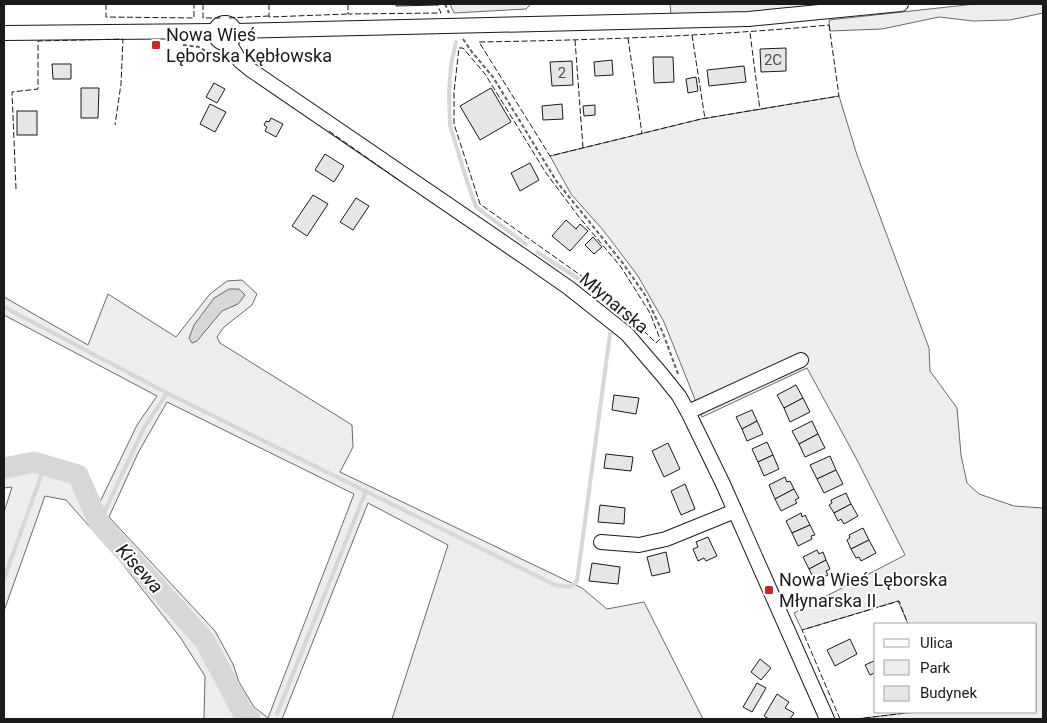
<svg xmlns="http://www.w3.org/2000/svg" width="1047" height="723" font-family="Roboto,sans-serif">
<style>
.green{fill:#ededed;stroke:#6a6a6a;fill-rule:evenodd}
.water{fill:#d7d7d7;stroke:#6a6a6a}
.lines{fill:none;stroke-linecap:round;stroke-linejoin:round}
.stream{stroke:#d7d7d7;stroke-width:4}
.river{stroke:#d7d7d7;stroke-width:21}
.building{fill:#e6e6e6;stroke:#1a1a1a}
.minor-casing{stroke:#1a1a1a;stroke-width:16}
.path{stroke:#5f5f5f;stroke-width:2;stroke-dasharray:4 2.5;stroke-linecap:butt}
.minor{stroke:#fff;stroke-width:14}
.fence{stroke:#1a1a1a;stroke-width:1;stroke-dasharray:6 2.5;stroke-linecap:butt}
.poi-dot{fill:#c62828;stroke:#fff;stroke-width:2}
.labels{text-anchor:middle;stroke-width:4;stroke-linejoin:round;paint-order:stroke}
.number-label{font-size:15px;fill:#4d4d4d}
.poi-label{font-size:18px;fill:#1a1a1a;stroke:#fff;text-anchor:start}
.street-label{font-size:18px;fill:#1a1a1a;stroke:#fff}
.water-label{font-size:19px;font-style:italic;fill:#1a1a1a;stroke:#fff}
</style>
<rect width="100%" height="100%" fill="#fff"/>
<g class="green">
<polygon points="450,4 531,4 526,9 454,13"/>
<polygon points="670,4 835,4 743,13 671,14"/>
<polygon points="975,4 1043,4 1043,13 1010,20 973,21 939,17 882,29 830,31 829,20"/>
<polygon points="839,96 857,155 929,348 930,371 957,408 961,455 967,483 979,494 1014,506 1043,508 1043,719 856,719 914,712 1036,712 1036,624 908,624 898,601 802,630 794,613 905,555 855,456 807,368 702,417 664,322 638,276 603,230 571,194 550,156 701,119"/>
<path d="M242 280 257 294 252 305 224 327 217 337 220 343 352 425 353 447 340 472 582 588 607 609 644 602 703 719H392L448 545 368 503 282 719H204L205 676 180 637 120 561 66 500 45 496 4 611V512L12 487 4 488V463L30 455 66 462 83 476 99 504 137 425 157 396 4 315V297L88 345 108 294 176 337 210 294 227 281ZM167 402 354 494 268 718 254 707 239 682 233 664 215 631 109 517 138 453Z"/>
</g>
<polygon class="water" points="229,289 239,289 245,295 238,304 222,311 197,341 192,343 189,338 194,325 214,298"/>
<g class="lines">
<g class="stream">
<polyline points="456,42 451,65 449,93 450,125 465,175 476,207 526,244"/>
<polyline points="537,252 582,281 613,307 613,311"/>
<polyline points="4,307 167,393 555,585 570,587 577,581 610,334"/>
<polyline points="99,523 144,428 167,393"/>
<polyline points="4,579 45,465"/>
<polyline points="277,714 366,491"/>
</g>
<polyline class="river" points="4,468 34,462 78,475 99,523 205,641 242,711 250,719"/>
</g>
<g class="building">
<polygon points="396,4 437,4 437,5 396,6"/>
<polygon points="786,48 786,71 761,72 760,49"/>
<polygon points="653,57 673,57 674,82 654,83"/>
<polygon points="612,60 613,75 595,76 594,62"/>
<polygon points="572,61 573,85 552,86 550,62"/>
<polygon points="52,64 71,64 71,79 53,79"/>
<polygon points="744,66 746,82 709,86 707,70"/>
<polygon points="696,77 698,91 688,93 686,79"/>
<polygon points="214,83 225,89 217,103 206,97"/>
<polygon points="81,88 99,88 98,118 81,118"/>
<polygon points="491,88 511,122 480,140 460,106"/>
<polygon points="210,104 226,112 215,132 200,124"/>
<polygon points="562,104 563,119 543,120 542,106"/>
<polygon points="595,105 595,115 584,116 583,106"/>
<rect x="17" y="111" width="20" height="24"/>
<polygon points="271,118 283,124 276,137 265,131 267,127 264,125 266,121 269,122"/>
<polygon points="325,154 344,166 334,182 315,170"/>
<polygon points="530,163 539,180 520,191 511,173"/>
<polygon points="313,195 328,204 307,236 292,226"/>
<polygon points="356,198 369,206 353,230 340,222"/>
<polygon points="566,220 576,229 580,224 588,231 570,251 552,236"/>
<polygon points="593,237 602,247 594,254 585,245"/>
<polygon points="796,385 803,398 784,408 777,395"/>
<polygon points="614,395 639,398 636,414 612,410"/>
<polygon points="803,398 810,412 790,422 784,408"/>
<polygon points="752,410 757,421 742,429 736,417"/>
<polygon points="757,421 763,434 747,441 742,429"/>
<polygon points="812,421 818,434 799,444 792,431"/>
<polygon points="818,434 825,448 805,457 799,444"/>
<polygon points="767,442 773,455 758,462 752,449"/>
<polygon points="668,443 680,469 664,477 652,451"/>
<polygon points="606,454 633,457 631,471 604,468"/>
<polygon points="773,455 779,469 764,476 758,462"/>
<polygon points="830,456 836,470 817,479 810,465"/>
<polygon points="836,470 843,484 824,493 817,479"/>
<polygon points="785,477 787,482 790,481 794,489 775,499 769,485"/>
<polygon points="685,484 695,509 681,515 671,491"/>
<polygon points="794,489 799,498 795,500 797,503 781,511 775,499"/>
<polygon points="846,493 851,504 834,513 829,505 832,503 831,500"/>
<polygon points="851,504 858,516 844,524 841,519 838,521 834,513"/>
<polygon points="600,505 625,508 624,524 598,522"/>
<polygon points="801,513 802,517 805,515 810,525 792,533 786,521"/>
<polygon points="810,525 815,535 811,536 812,539 798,546 792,533"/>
<polygon points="863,528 869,540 851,549 847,540 850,538 849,535"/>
<polygon points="708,537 717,556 706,561 704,558 698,561 693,549 698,547 696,542"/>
<polygon points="869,540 876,553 861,561 859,557 856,558 851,549"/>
<polygon points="817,550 819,554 823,552 826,560 809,569 803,557"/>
<polygon points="666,552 670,572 652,576 647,557"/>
<polygon points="826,560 830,569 826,571 828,575 815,581 809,569"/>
<polygon points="592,563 620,567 618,584 589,581"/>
<polygon points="850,639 857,654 835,666 827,650"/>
<polygon points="760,659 771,668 761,680 751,672"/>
<polygon points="876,660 876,672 870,675 865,665"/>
<polygon points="757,683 766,688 752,712 743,707"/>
<polygon points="777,694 789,702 785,708 794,713 790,719 769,719 764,716"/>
</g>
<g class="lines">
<g class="minor-casing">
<g id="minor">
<circle cx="225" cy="33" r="10"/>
<polyline points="236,31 748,19 901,4"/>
<polyline points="4,33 215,31"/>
<polyline points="229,43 240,61 251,70 526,258 569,288 627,334 663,376 679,396 688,412 723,484 827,719"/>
<polyline points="688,412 801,360"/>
<polyline points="601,542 639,545 666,539 735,511"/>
</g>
</g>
<g class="path">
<polyline points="445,4 449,13"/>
<polyline points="463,39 472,52 493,77 557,182 622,262 645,295 663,333 678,374"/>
<polyline points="183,45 199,47 224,62"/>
</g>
<use href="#minor" class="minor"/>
<g class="fence">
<polyline points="106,4 106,17 194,18 194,4"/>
<polyline points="203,4 203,18 222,18"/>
<polyline points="269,4 269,17 348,14 348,12"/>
<polyline points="348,4 348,14 441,13 437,4"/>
<polyline points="229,18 269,16"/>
<path d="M829 25 839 96 701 119 550 156 479 42C596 40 713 36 829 25Z"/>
<polyline points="750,33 760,110"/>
<polyline points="692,35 705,119"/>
<polyline points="628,38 642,134"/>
<polyline points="575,40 583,148"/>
<polygon points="459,48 463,48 485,74 546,173 579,217 621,267 650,313 660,339 656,343 617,304 583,277 480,204 454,124 454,92"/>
<polyline points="329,131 400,181"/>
<polyline points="16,189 12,92 38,89 38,41 123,39 121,84 115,125"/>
<polyline points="840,719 802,630 899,601 908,624"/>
<polyline points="856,719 914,712"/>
</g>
</g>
<g class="poi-dot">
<rect x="151" y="40" width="10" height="10" rx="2.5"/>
<rect x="764" y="585" width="10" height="10" rx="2.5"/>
</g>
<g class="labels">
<g class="number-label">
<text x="773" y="65">2C</text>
<text x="562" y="78">2</text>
</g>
<g class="poi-label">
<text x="166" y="41">Nowa Wieś<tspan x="166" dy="21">Lęborska Kębłowska</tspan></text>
<text x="779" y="586">Nowa Wieś Lęborska<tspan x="779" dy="21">Młynarska II</tspan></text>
</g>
<g class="street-label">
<text transform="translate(614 303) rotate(40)" y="6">Młynarska</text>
</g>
<g class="water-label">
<text transform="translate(140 568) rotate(48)" y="7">Kisewa</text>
</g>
</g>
<rect width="1047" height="723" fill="none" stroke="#1a1a1a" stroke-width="10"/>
<rect x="874" y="623" width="162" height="90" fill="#ffffff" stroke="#a3a3a3"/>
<rect x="884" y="639" width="25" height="8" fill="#ffffff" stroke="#a3a3a3"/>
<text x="920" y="648" font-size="15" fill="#1a1a1a">Ulica</text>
<rect x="884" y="660" width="25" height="15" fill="#ededed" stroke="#a3a3a3"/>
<text x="920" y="673" font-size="15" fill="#1a1a1a">Park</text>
<rect x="884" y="686" width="25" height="15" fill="#e6e6e6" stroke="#a3a3a3"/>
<text x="920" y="698" font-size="15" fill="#1a1a1a">Budynek</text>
</svg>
